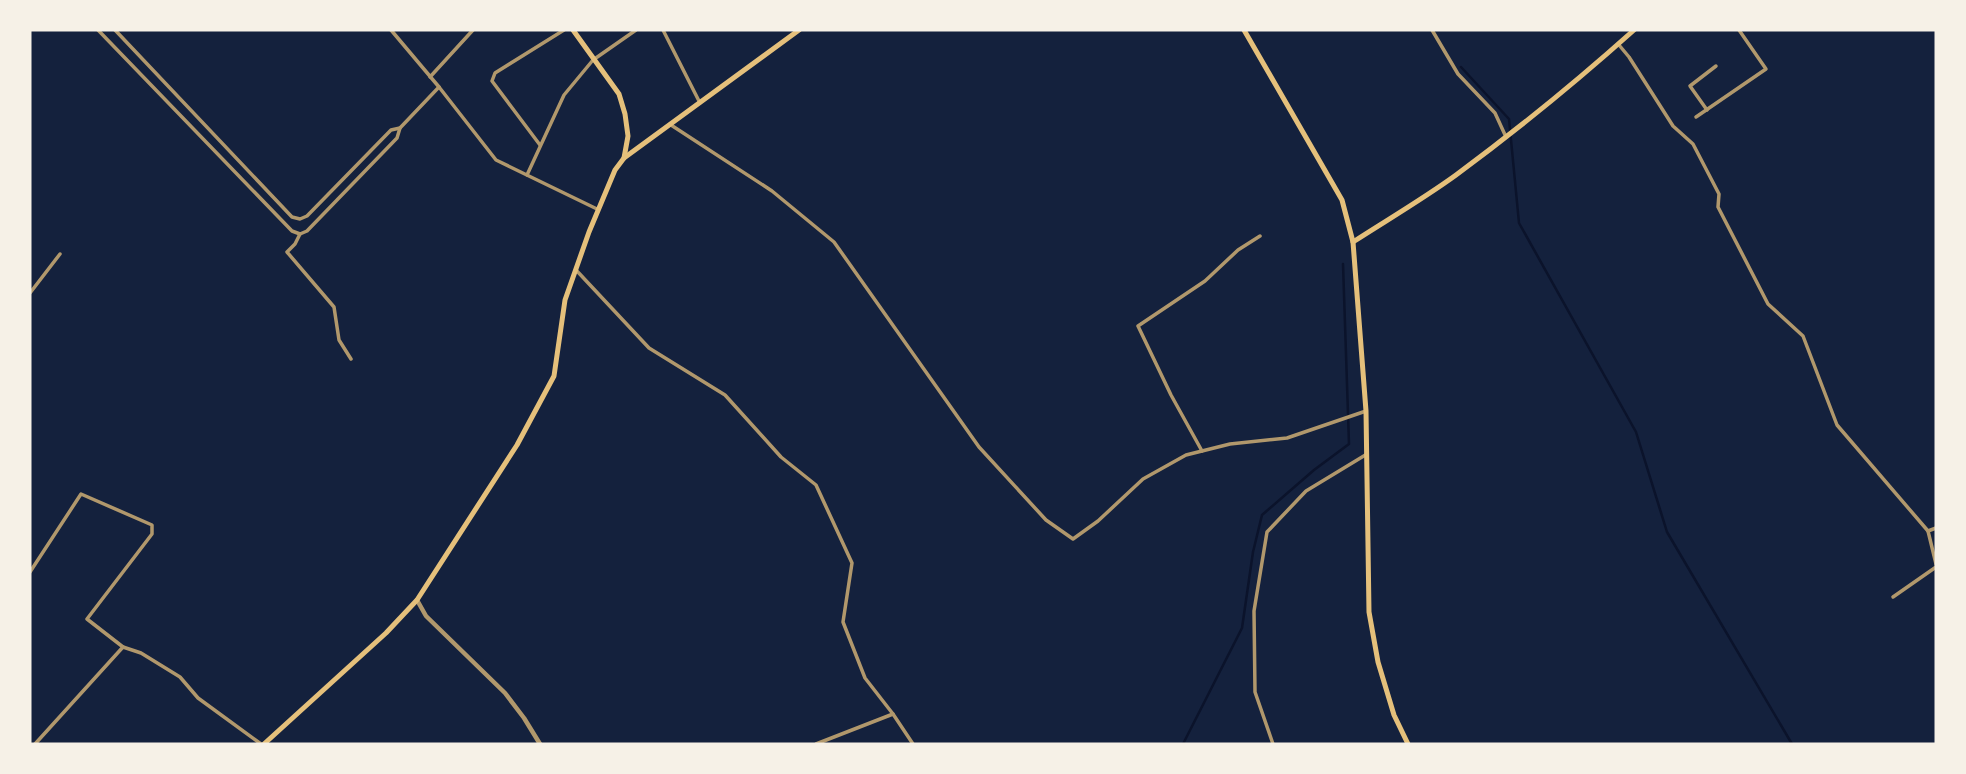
<svg xmlns="http://www.w3.org/2000/svg" width="1966" height="774" font-family="Karla,sans-serif">
<style>
.lines{fill:none;stroke-linecap:round;stroke-linejoin:round}
.stream{stroke:#0b132b;stroke-width:2.5}
.minor{stroke:#b1986c;stroke-width:3.5}
.tertiary{stroke:#b1986c;stroke-width:4.5}
.secondary{stroke:#e5c07b;stroke-width:5}
.primary{stroke:#e5c07b;stroke-width:5}
</style>
<rect width="100%" height="100%" fill="#14213d"/>
<g class="lines">
<g class="stream">
<polyline points="1461,67 1509,119 1519,223 1636,432 1667,532 1792,744"/>
<polyline points="1183,744 1242,628 1253,552 1262,515 1314,470 1349,444 1343,264"/>
</g>
<g class="minor">
<polyline points="98,30 292,231 300,234 307,231 397,138 400,128"/>
<polyline points="115,30 292,217 300,219 307,216 391,130 400,128 439,87"/>
<polyline points="391,30 439,87 496,160 597,209"/>
<polyline points="663,30 700,103"/>
<polyline points="1432,30 1458,74 1495,113 1506,137"/>
<polyline points="1619,45 1629,57 1673,126 1693,144 1719,194 1718,207 1768,304 1803,336 1837,425 1928,531"/>
<polyline points="430,77 473,30"/>
<polyline points="1707,110 1690,86 1716,66"/>
<polyline points="1696,117 1766,69 1739,30"/>
<polyline points="671,125 772,191 834,242 979,447 1046,520 1073,539 1098,521 1143,479 1186,455 1230,444 1287,438 1366,411"/>
<polyline points="540,145 492,81 495,73 564,30"/>
<polyline points="527,175 564,95 593,60 636,30"/>
<polyline points="300,234 295,244 287,252 334,307 339,340 351,359"/>
<polyline points="576,270 649,348 725,395 781,457 816,485 852,563 843,622 865,678 893,714 913,744"/>
<polyline points="30,293 60,254"/>
<polyline points="1202,451 1171,395 1138,326 1205,281 1238,250 1260,236"/>
<polyline points="1936,528 1928,531 1936,564"/>
<polyline points="30,572 81,494 152,525 152,534 87,619 123,647"/>
<polyline points="1893,597 1936,567"/>
<polyline points="35,744 123,647 141,653 180,677 198,698 261,744"/>
<polyline points="816,744 893,714"/>
<polyline points="1273,744 1255,692 1254,611 1267,532 1306,491 1367,454"/>
</g>
<polyline class="tertiary" points="417,600 426,616 505,693 524,718 540,744"/>
<g class="secondary">
<polyline points="573,30 619,94 625,114 628,136 624,158"/>
<path d="M1353 242C1387 220 1423 199 1456 175 1517 130 1577 81 1634 30"/>
<polyline points="264,744 386,633 417,600 517,445 554,376 565,300 589,232 615,170 624,158 799,30"/>
</g>
<polyline class="primary" points="1244,30 1342,200 1353,242 1366,411 1369,612 1378,662 1394,715 1408,744"/>
</g>
<rect width="1966" height="774" fill="none" stroke="#f6f1e7" stroke-width="63"/>
</svg>
